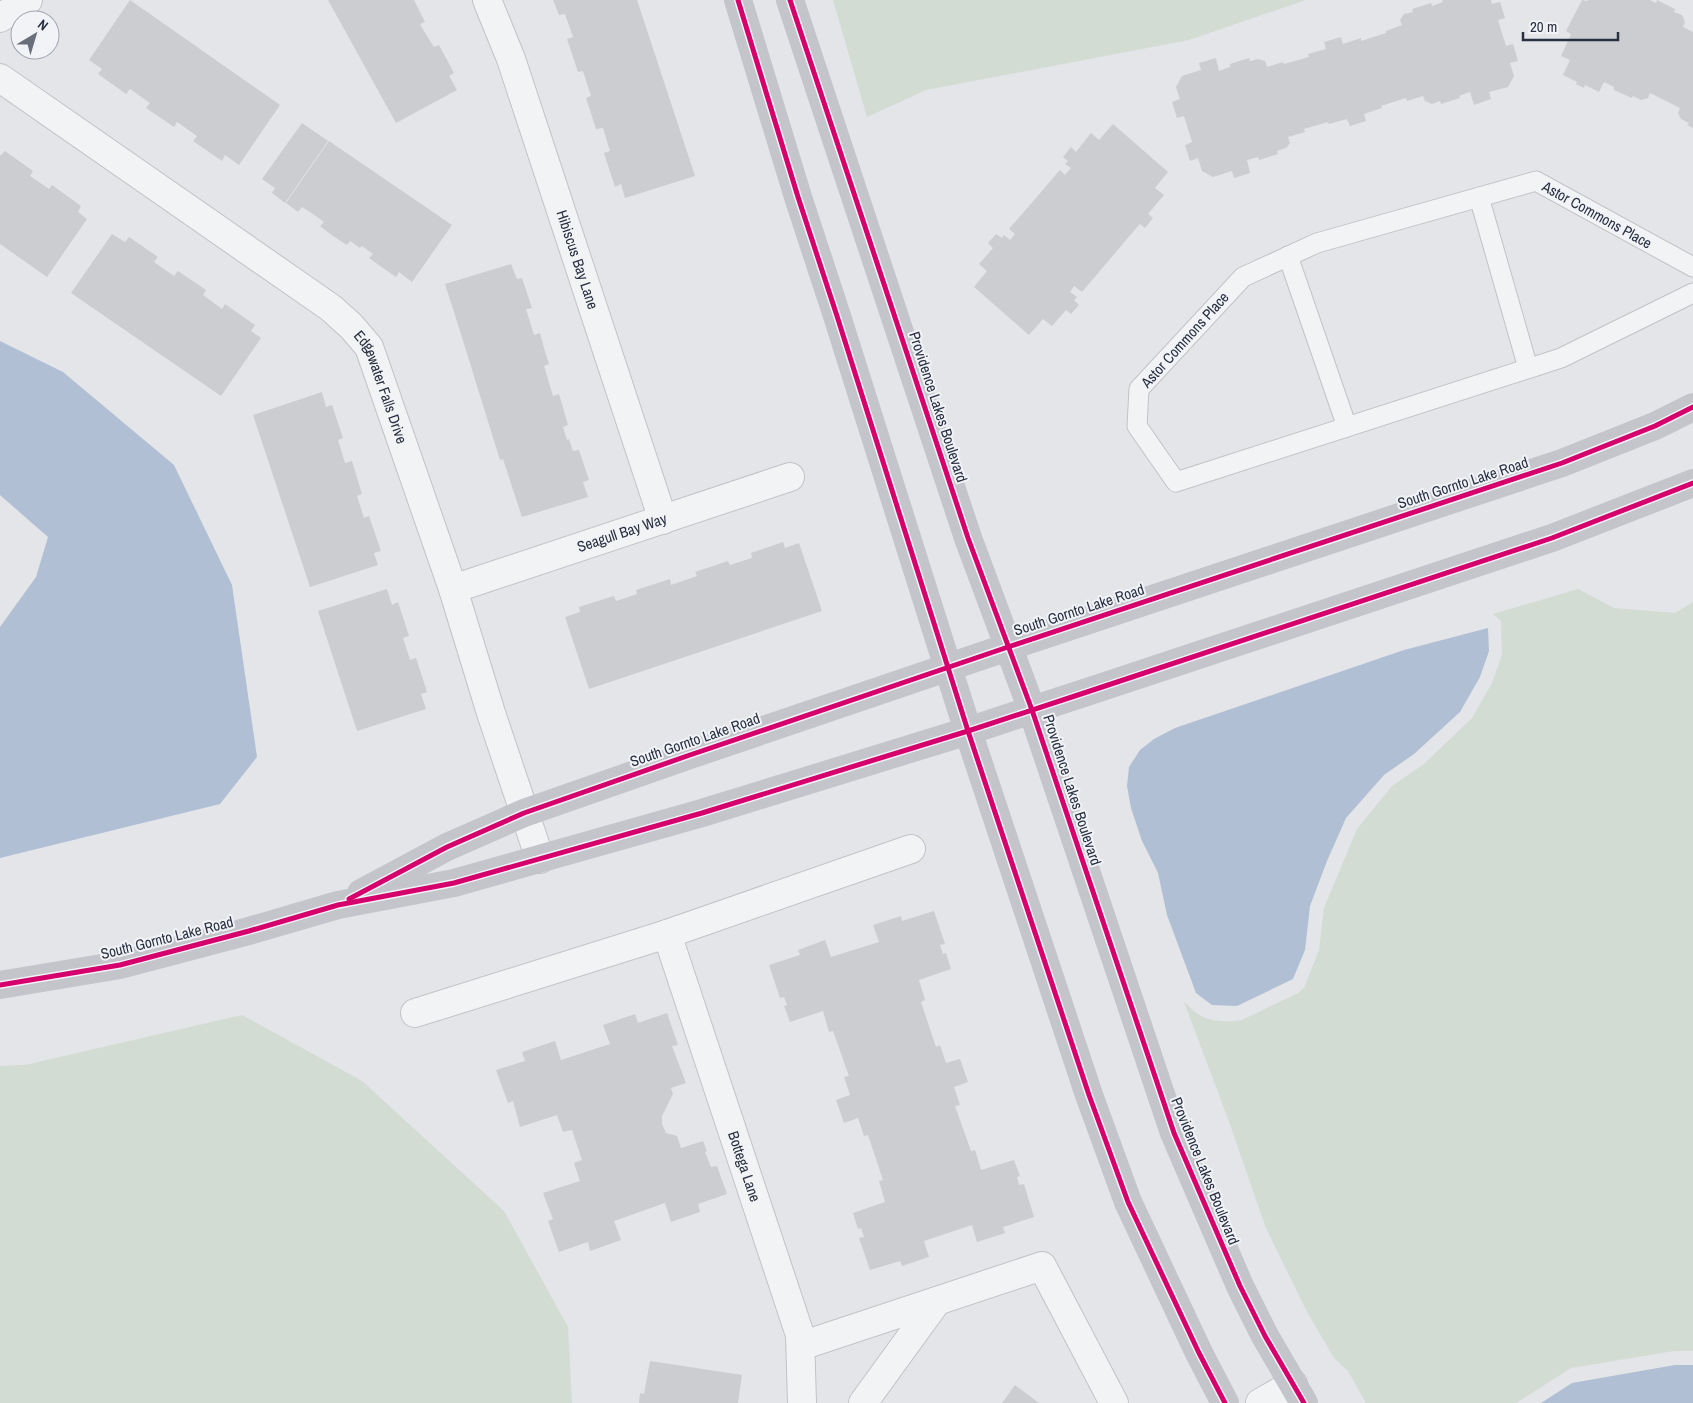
<svg xmlns="http://www.w3.org/2000/svg" width="1693" height="1403" font-family="'Archivo Narrow',sans-serif">
<style>
.green{fill:#d2dcd3}
.water{fill:#b1bfd4}
.building{fill:#cbcdd0}
.lines{fill:none;stroke-linecap:round;stroke-linejoin:round}
.lane-casing{stroke:#c1c3c6;stroke-width:21}
.street-casing{stroke:#c1c3c6;stroke-width:30}
.lane{stroke:#f2f3f5;stroke-width:19}
.street{stroke:#f2f3f5;stroke-width:28}
.secondary{stroke:#c3c5ca;stroke-width:28}
.cycleway-casing{stroke:#f1f3f7;stroke-width:8}
.cycleway{stroke:#d6006c;stroke-width:5}
.labels{text-anchor:middle;stroke-width:4;stroke-linejoin:round;paint-order:stroke}
.street-label{font-size:15px;fill:#293042;stroke:#f1f3f7}
</style>
<rect width="100%" height="100%" fill="#e3e5e8"/>
<g class="green">
<polygon points="833,0 1306,0 1189,40 926,90 867,117"/>
<path d="M1578 589 1614 608 1675 613 1693 602V1351H1674L1571 1368 1516 1403H1366L1348 1371 1334 1358 1306 1310 1266 1228 1227 1116 1184 1002C1190 1007 1196 1014 1203 1017 1214 1022 1230 1022 1242 1020L1298 993 1304 988 1319 950 1324 908 1357 829 1392 786 1424 764 1472 718 1492 683 1502 655 1501 621 1493 614Z"/>
<polygon points="242,1015 362,1081 504,1211 568,1327 572,1403 0,1403 0,1066 25,1065"/>
</g>
<g class="water">
<polygon points="0,341 63,372 174,465 232,585 257,757 220,804 0,858 0,627 36,577 48,537 0,495"/>
<polygon points="1488,628 1489,651 1480,677 1460,712 1414,754 1384,775 1346,818 1327,861 1310,906 1305,950 1293,979 1237,1006 1212,1005 1196,993 1167,915 1158,873 1142,841 1131,808 1127,786 1129,767 1140,750 1154,739 1175,728 1404,650"/>
<polygon points="1675,1365 1693,1365 1693,1403 1541,1403 1572,1383"/>
</g>
<g class="building">
<polygon points="130,0 280,105 239,165 225,155 222,161 193,141 197,136 177,122 174,127 146,108 150,103 130,89 126,94 98,74 102,69 89,60"/>
<polygon points="328,0 414,0 425,22 420,24 427,36 434,47 439,45 454,73 449,76 457,90 396,123"/>
<polygon points="553,0 637,0 695,176 625,198 621,184 615,187 604,153 610,151 603,128 596,129 586,98 591,96 583,71 578,72 567,39 573,37 565,14 559,15"/>
<polygon points="1442,0 1491,0 1492,4 1500,2 1505,18 1498,20 1506,46 1513,44 1518,61 1510,63 1514,76 1508,87 1489,92 1491,99 1474,105 1470,92 1459,96 1460,98 1441,104 1440,101 1432,104 1425,101 1423,96 1407,101 1406,98 1381,106 1382,108 1364,114 1366,121 1350,126 1347,119 1329,124 1328,122 1304,129 1305,132 1288,137 1290,143 1286,148 1277,151 1278,154 1259,160 1258,157 1247,160 1250,173 1234,178 1232,171 1213,177 1202,171 1198,158 1190,161 1185,145 1192,142 1184,116 1177,118 1172,102 1180,99 1176,87 1182,76 1201,70 1199,63 1216,58 1219,71 1230,67 1230,64 1249,58 1250,61 1258,59 1265,61 1267,67 1283,62 1284,64 1309,57 1308,54 1326,49 1324,42 1341,37 1343,44 1361,38 1361,41 1386,33 1386,31 1402,25 1400,20 1404,14 1413,12 1412,9 1431,3 1432,6 1443,2"/>
<polygon points="1582,0 1587,1 1588,0 1650,0 1656,3 1657,0 1675,9 1674,12 1682,15 1685,22 1683,27 1693,32 1693,128 1687,125 1689,123 1681,119 1678,113 1680,108 1650,93 1648,98 1641,100 1633,96 1632,98 1614,90 1614,87 1604,82 1599,92 1585,85 1584,88 1576,84 1577,82 1563,75 1570,60 1561,56 1571,34 1566,31"/>
<polygon points="302,123 328,141 285,203 272,193 275,188 262,179"/>
<polygon points="1113,124 1168,172 1155,188 1164,195 1148,214 1153,218 1145,228 1140,224 1138,226 1082,292 1074,286 1070,292 1077,297 1074,300 1079,305 1071,314 1066,310 1052,326 1043,319 1029,335 974,287 987,271 979,264 993,248 988,243 996,234 1002,238 1004,235 1010,240 1015,234 1009,229 1060,170 1065,175 1071,168 1065,164 1068,161 1063,157 1071,147 1076,152 1091,133 1099,140"/>
<polygon points="329,141 452,225 412,282 399,272 396,277 383,268 369,258 373,254 362,246 360,248 350,241 347,245 333,236 320,226 324,222 313,214 302,207 298,212 286,203"/>
<polygon points="5,151 33,171 30,176 49,189 52,185 81,206 78,212 87,219 47,277 0,244 0,156"/>
<polygon points="112,234 125,242 129,237 158,257 154,262 174,276 178,271 206,290 203,295 222,309 225,304 255,325 251,331 261,338 221,396 71,293"/>
<polygon points="511,264 517,279 522,278 532,308 526,309 534,335 540,333 544,348 549,364 544,366 553,396 559,394 568,425 563,427 567,440 569,439 573,451 579,450 589,480 583,482 588,497 522,517 503,459 500,460 455,315 463,312 455,315 445,284"/>
<polygon points="322,392 326,407 332,405 343,438 338,440 345,463 352,461 362,494 357,496 364,518 369,516 381,551 374,553 378,565 310,587 253,415"/>
<polygon points="783,542 785,548 799,543 822,611 589,689 565,617 580,612 579,607 614,596 616,601 637,594 636,590 670,579 671,585 697,576 695,572 728,561 730,565 752,558 751,553"/>
<polygon points="387,589 392,605 398,602 409,636 403,638 410,660 416,658 427,692 421,694 426,709 357,731 318,611"/>
<polygon points="934,911 945,944 940,945 943,954 946,953 951,969 919,980 925,1000 921,1002 936,1047 940,1045 946,1063 960,1059 968,1082 954,1087 960,1105 955,1106 971,1151 975,1150 981,1170 1014,1160 1020,1176 1017,1177 1019,1185 1024,1184 1034,1217 1003,1227 1005,1233 977,1242 972,1225 924,1241 929,1257 902,1266 900,1261 870,1270 859,1238 864,1237 861,1228 858,1229 853,1213 885,1202 879,1181 883,1180 868,1135 864,1136 858,1118 844,1123 836,1100 850,1095 844,1077 849,1076 833,1031 829,1032 823,1011 790,1022 784,1006 787,1005 784,997 780,998 769,965 800,955 798,950 825,940 831,957 879,942 873,925 901,916 902,921"/>
<polygon points="667,1013 678,1045 672,1046 686,1083 671,1088 673,1094 662,1116 662,1124 666,1133 677,1136 681,1148 703,1141 707,1151 705,1152 711,1167 717,1166 727,1194 698,1204 700,1212 671,1222 665,1203 614,1221 621,1240 590,1251 588,1242 559,1252 548,1221 553,1219 543,1193 580,1181 574,1163 582,1160 572,1130 563,1132 557,1115 520,1127 513,1101 508,1103 496,1070 525,1061 522,1052 555,1041 561,1060 610,1044 603,1025 635,1014 638,1023"/>
<polygon points="650,1361 742,1375 738,1403 639,1403 640,1393 644,1394"/>
<polygon points="1015,1385 1039,1403 1002,1403"/>
</g>
<g class="lines">
<g class="lane-casing">
<g id="lane">
<polyline points="1479,197 1528,368"/>
<polyline points="1288,256 1347,427"/>
<polyline points="1693,267 1536,181 1317,243 1243,277 1139,389 1137,426 1176,482 1561,358 1693,293"/>
</g>
</g>
<g class="street-casing">
<g id="street">
<path id="s1" d="M487 0 511 59 663 520"/>
<polyline points="0,18 28,0"/>
<path id="s2" d="M0 78 331 308 351 326 369 347 453 589 491 713 540 859"/>
<path id="s3" d="M453 589 790 477"/>
<path id="s4" d="M667 934 800 1335 802 1403"/>
<polyline points="415,1013 667,934 911,849"/>
<polyline points="801,1346 1042,1266 1114,1403"/>
<polyline points="863,1403 937,1301"/>
<polyline points="1260,1403 1293,1384"/>
</g>
</g>
<use href="#lane" class="lane"/>
<use href="#street" class="street"/>
<g class="secondary">
<polyline points="738,0 798,197 837,316 968,731 1089,1095 1128,1202 1199,1353 1225,1403"/>
<polyline points="790,0 968,538 1032,710 1174,1133 1240,1286 1265,1336 1304,1403"/>
<polyline points="361,893 447,847 524,813 687,756 1008,647 1562,463 1655,426 1693,407"/>
<polyline points="0,985 120,965 249,931 338,905 454,883 702,813 968,731 1090,691 1552,538 1693,483"/>
</g>
<g class="cycleway-casing">
<g id="cycleway">
<polyline points="738,0 798,197 837,316 968,731 1089,1095 1128,1202 1199,1353 1225,1403"/>
<polyline points="790,0 968,538 1032,710 1174,1133 1240,1286 1265,1336 1304,1403"/>
<polyline points="349,899 447,847 524,813 687,756 1008,647 1562,463 1655,426 1693,407"/>
<polyline points="0,985 120,965 249,931 338,905 454,883 702,813 968,731 1090,691 1552,538 1693,483"/>
</g>
</g>
<use href="#cycleway" class="cycleway"/>
</g>
<g class="labels">
<g class="street-label">
<text transform="translate(1597 215) rotate(29)" y="5">Astor Commons Place</text>
<text dy="5" stroke="none"><textPath href="#s1" startOffset="275">Hibiscus Bay Lane</textPath></text>
<text transform="translate(1185 340) rotate(-48)" y="5">Astor Commons Place</text>
<text dy="5" stroke="none"><textPath href="#s2" startOffset="499">Edgewater Falls Drive</textPath></text>
<text transform="translate(938 407) rotate(72)" y="5">Providence Lakes Boulevard</text>
<text transform="translate(1463 483) rotate(-18)" y="5">South Gornto Lake Road</text>
<text dy="5" stroke="none"><textPath href="#s3" startOffset="178">Seagull Bay Way</textPath></text>
<text transform="translate(1079 610) rotate(-18)" y="5">South Gornto Lake Road</text>
<text transform="translate(695 740) rotate(-19)" y="5">South Gornto Lake Road</text>
<text transform="translate(1072 790) rotate(72)" y="5">Providence Lakes Boulevard</text>
<text transform="translate(167 938) rotate(-14)" y="5">South Gornto Lake Road</text>
<text dy="5" stroke="none"><textPath href="#s4" startOffset="245">Bottega Lane</textPath></text>
<text transform="translate(1205 1171) rotate(68)" y="5">Providence Lakes Boulevard</text>
</g>
</g>
<g transform="translate(35 35) rotate(38)"><circle r="24" fill="#f1f3f7" stroke="#a1a5af"/>
<path d="M0-4L9 19L0 12L-9 19Z" fill="#6a6f7c"/>
<text y="-8" font-size="14" font-weight="bold" text-anchor="middle" fill="#293042">N</text>
</g>
<path d="M1523 32v8h95v-8" fill="none" stroke="#293042" stroke-width="2.5"/>
<text x="1530" y="32" font-size="15" fill="#293042" stroke="#f1f3f7" stroke-width="4" paint-order="stroke">20 m</text>
</svg>
